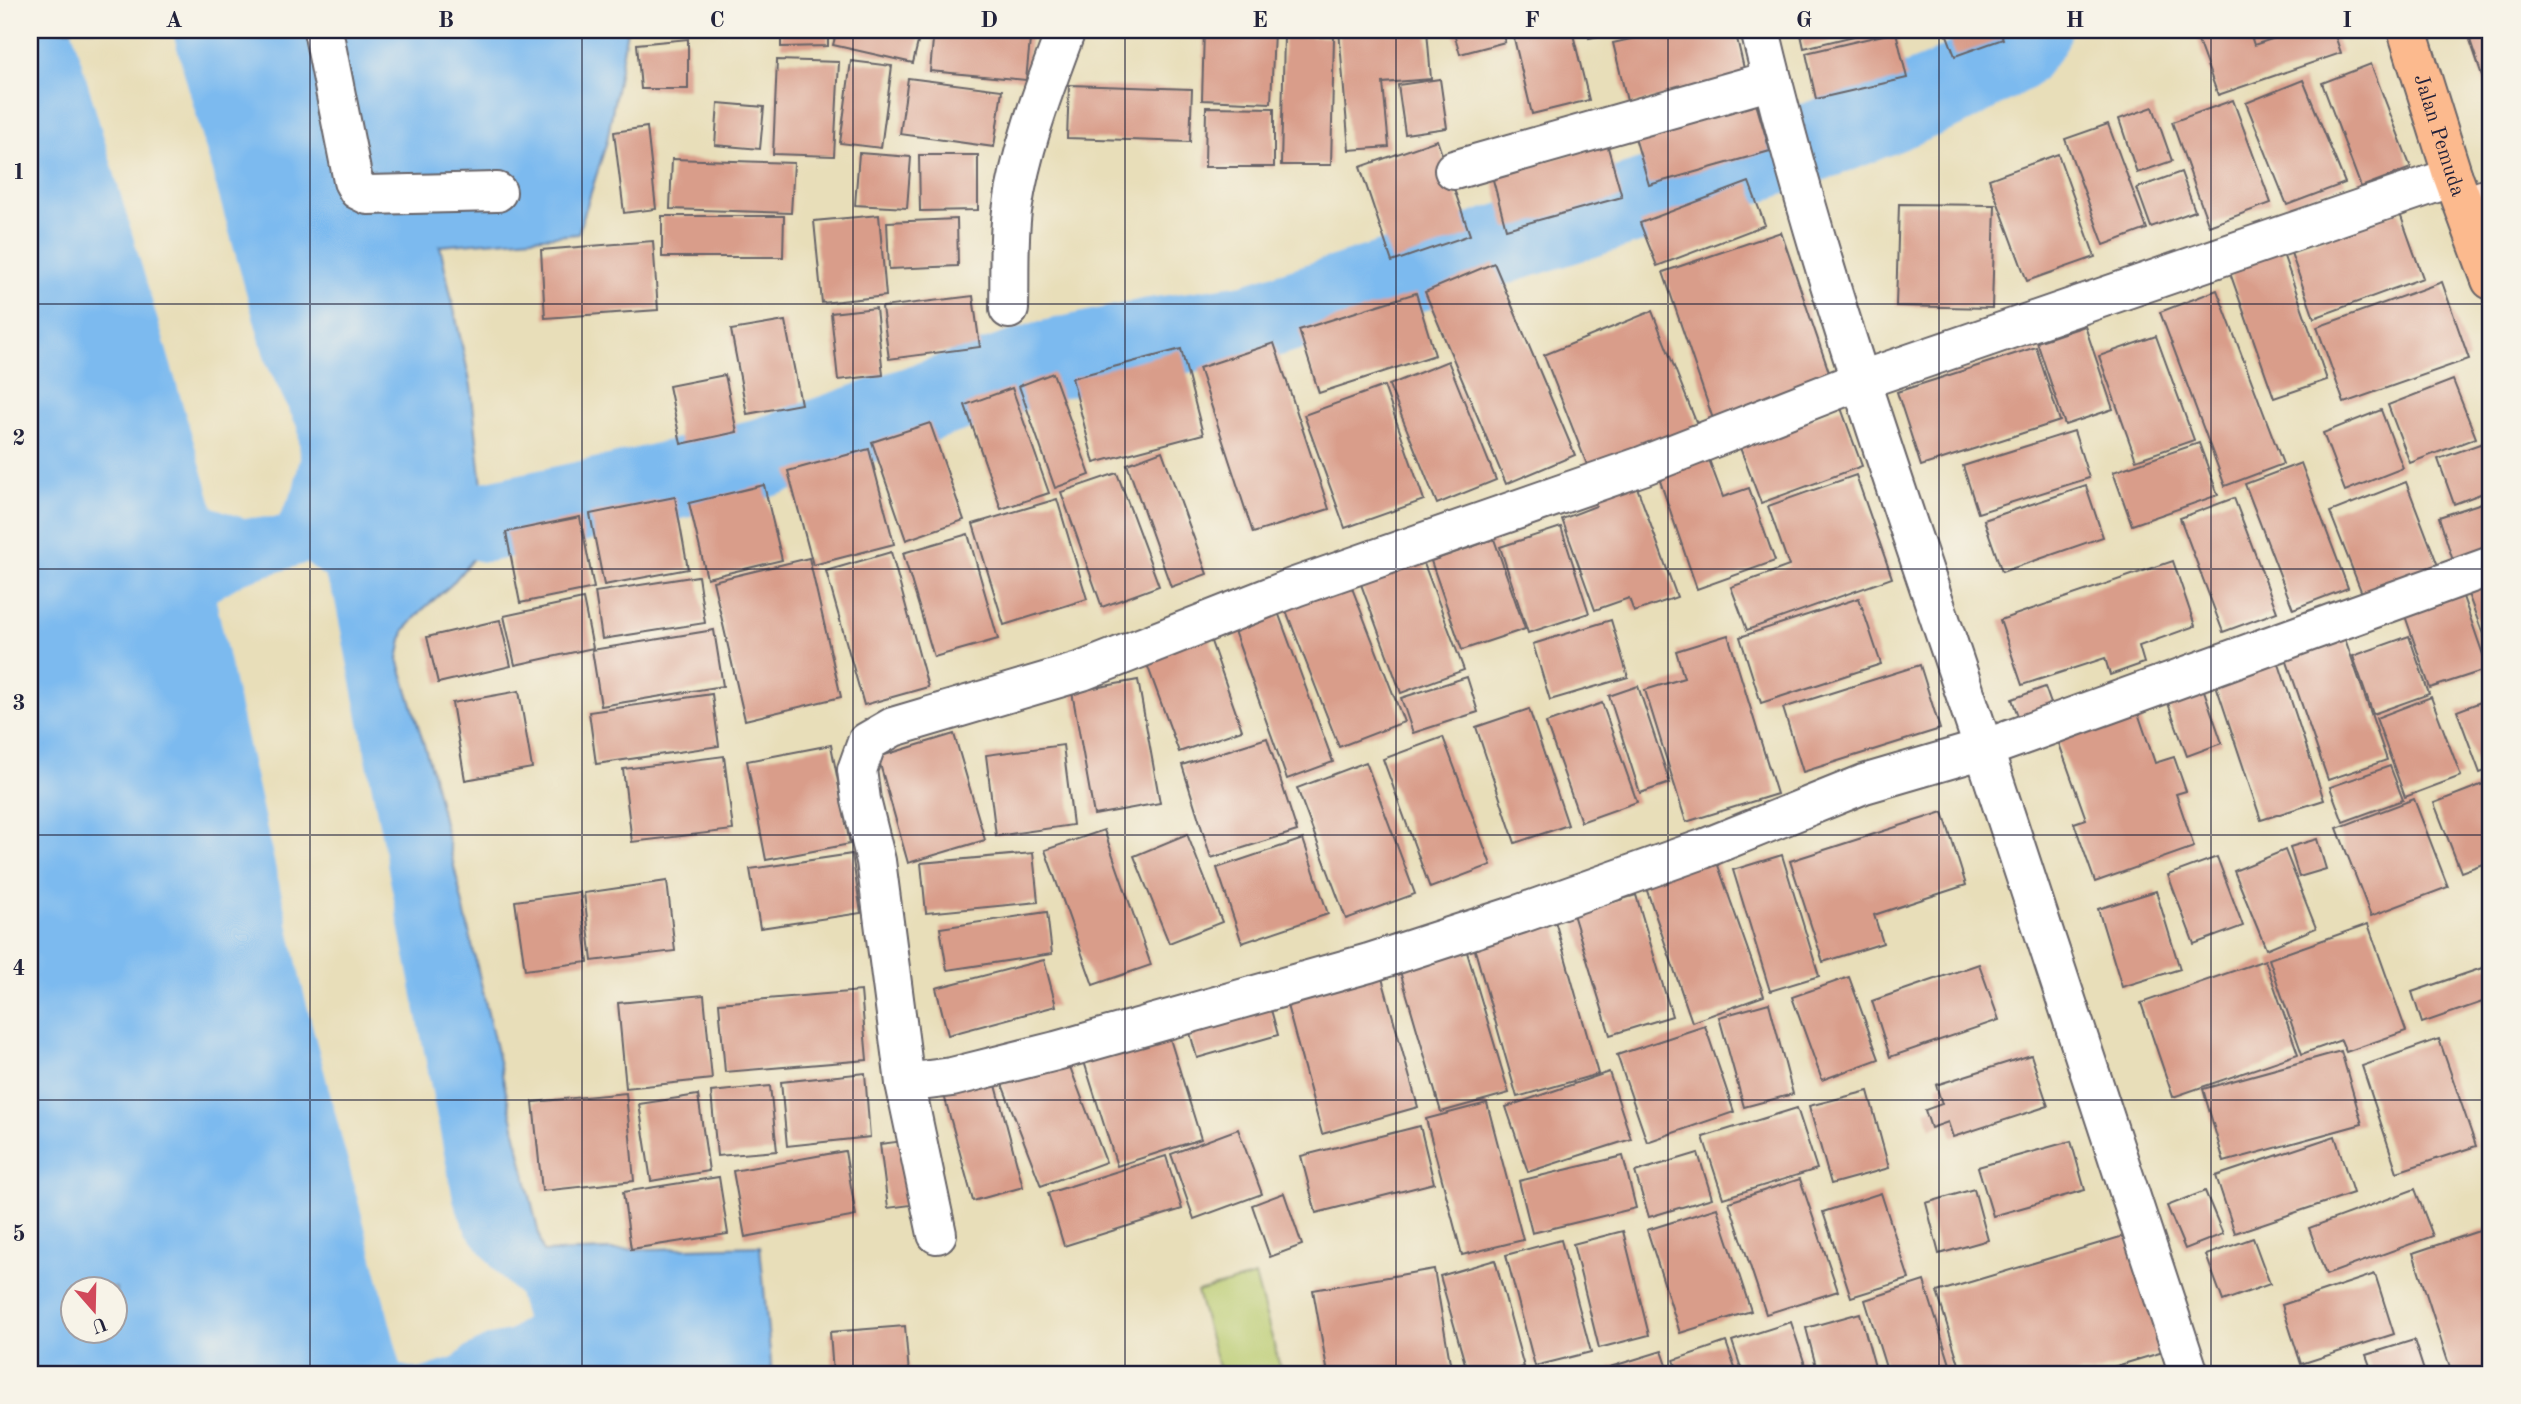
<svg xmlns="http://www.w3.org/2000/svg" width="2521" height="1404" font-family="'Old Standard TT',serif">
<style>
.green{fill:#b9cb6e;stroke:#6e7654;stroke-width:2}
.water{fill:#7bbaef;stroke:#4e6e95;stroke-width:2;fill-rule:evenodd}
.pier{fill:#e8deb9}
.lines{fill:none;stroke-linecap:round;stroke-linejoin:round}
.river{stroke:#7bbaef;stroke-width:80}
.building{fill:#d99d8a}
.street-casing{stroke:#676467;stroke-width:42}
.secondary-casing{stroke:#676467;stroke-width:42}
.highway-casing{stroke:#676467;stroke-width:42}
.street{stroke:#fff;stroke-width:38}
.secondary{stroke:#fee3d2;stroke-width:38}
.highway{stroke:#fcba8e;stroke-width:38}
.grid{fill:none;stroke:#22223b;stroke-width:2;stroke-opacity:0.55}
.labels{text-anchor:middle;stroke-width:5;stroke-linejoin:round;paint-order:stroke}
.street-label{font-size:21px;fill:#22223b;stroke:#f7f3e8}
.neatline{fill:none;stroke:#22223b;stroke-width:2.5}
.grid-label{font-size:23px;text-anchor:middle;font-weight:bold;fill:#22223b}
</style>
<rect width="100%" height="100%" fill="#f7f3e8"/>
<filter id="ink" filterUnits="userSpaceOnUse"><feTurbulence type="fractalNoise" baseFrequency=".0143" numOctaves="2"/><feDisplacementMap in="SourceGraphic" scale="14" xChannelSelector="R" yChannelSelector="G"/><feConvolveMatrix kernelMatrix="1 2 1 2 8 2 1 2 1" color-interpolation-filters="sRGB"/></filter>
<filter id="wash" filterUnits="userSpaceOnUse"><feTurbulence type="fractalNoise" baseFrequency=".00686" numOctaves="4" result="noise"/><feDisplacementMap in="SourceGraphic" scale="28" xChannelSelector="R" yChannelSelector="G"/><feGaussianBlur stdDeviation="1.57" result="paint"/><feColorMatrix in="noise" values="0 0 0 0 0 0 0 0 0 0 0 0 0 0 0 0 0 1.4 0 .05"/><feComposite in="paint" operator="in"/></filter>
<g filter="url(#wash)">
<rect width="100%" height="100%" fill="#e8deb9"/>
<polygon class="green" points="1255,1276 1282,1374 1220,1374 1197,1292"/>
<path class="water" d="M30 30H627L607 141 578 234 440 246 471 386 486 522 481 549 451 585 421 611 404 631 398 659 432 771 543 1252 760 1246 772 1374H30ZM74 1288H116V1330H74Z"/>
<g class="pier">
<polygon points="72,30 172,30 266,363 298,429 300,457 293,490 279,517 243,518 213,507"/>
<polygon points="307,563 325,577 335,601 454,1204 466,1233 495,1271 518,1294 525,1318 509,1331 489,1335 464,1348 453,1358 419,1369 401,1365 302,986 216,600 244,583"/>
</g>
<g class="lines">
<polyline class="river" points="486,522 621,493 766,457 1045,361 1151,338 1252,323 1678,189 1842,132 1945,90 2012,54 2031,30"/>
</g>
<g id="blocks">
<g class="building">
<polygon points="781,30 828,30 828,46 781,47"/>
<polygon points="837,30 921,30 913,63 833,45"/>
<polygon points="934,30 1031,30 1026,80 930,71"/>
<polygon points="1204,30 1274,30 1271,103 1202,100"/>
<polygon points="1339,30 1427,30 1431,79 1383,83 1389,147 1349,150"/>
<polygon points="1453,30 1501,30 1505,42 1460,54"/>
<polygon points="1512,30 1572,30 1589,100 1532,114"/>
<polygon points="1587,30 1622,30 1622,31 1589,38"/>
<polygon points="1670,30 1735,30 1746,77 1628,105 1613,43"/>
<polygon points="1800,30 1875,30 1875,31 1804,48"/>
<polygon points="1945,30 1999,30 2003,39 1955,56"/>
<polygon points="2194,30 2249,30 2254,45 2299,30 2333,30 2341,53 2218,95"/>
<polygon points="1896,32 1907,78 1816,99 1806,53"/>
<polygon points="2491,32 2491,102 2470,40"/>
<polygon points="1284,36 1334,37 1331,165 1281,165"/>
<polygon points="688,39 688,89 641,89 637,44"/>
<polygon points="777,60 839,62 834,156 773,154"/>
<polygon points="851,61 892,66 881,148 840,143"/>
<polygon points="2371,64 2411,168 2361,187 2322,83"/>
<polygon points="908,78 1002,90 994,147 900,134"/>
<polygon points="1440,79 1447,128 1405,134 1398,85"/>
<polygon points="2303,80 2345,183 2287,205 2246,103"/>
<polygon points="1069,85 1192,89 1190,142 1067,138"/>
<polygon points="1752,90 1770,151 1649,185 1631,124"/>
<polygon points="2233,100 2271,203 2209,226 2172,122"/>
<polygon points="718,103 764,107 760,149 715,145"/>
<polygon points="1206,107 1274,108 1274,167 1205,167"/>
<polygon points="2153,107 2172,161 2137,173 2119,119"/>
<polygon points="2108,124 2147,229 2104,245 2065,139"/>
<polygon points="647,127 656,209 624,213 614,132"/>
<polygon points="1437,140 1470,235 1392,262 1360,167"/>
<polygon points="1607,144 1622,197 1506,229 1492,176"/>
<polygon points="859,153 911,157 907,208 855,205"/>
<polygon points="2058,154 2095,257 2027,281 1989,179"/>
<polygon points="919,155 978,155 978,210 920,211"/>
<polygon points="672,159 794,163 791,213 670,209"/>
<polygon points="2181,172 2195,211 2151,227 2137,188"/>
<polygon points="1749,182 1765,225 1657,266 1640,223"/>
<polygon points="1899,204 1995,205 1992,308 1896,306"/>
<polygon points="2399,211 2423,278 2314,318 2290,250"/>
<polygon points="879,215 886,296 822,303 814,221"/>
<polygon points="662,216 784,216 783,257 662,257"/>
<polygon points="957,219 958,266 889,269 887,222"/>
<polygon points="1781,232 1831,378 1713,419 1663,272"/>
<polygon points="653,241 658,310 545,318 541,250"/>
<polygon points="2281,248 2327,380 2274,398 2228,267"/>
<polygon points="1494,263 1575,455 1506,484 1425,292"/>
<polygon points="2442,282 2469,359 2344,403 2317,327"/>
<polygon points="2217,290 2283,464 2225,486 2160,312"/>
<polygon points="1416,293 1435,355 1319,393 1299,330"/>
<polygon points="973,296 980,347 889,359 882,307"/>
<polygon points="876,308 883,375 838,380 831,313"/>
<polygon points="1652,311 1700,432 1591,475 1544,355"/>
<polygon points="785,321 801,404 747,414 731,330"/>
<polygon points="2085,326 2113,409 2065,425 2037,342"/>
<polygon points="2156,336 2194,440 2136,460 2099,356"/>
<polygon points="1274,343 1329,509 1253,533 1199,368"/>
<polygon points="2036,347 2060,421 1921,466 1897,392"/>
<polygon points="1181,349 1203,434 1094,463 1072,378"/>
<polygon points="1448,361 1496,480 1437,504 1389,385"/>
<polygon points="1053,373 1090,475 1055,488 1019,386"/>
<polygon points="725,375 737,432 681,444 669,386"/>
<polygon points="2453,380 2476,438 2410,463 2388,405"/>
<polygon points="1384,386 1424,500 1345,528 1304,415"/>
<polygon points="1012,388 1049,493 1001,509 965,405"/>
<polygon points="1841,408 1862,466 1761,503 1739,445"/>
<polygon points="2381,410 2403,468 2345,491 2323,433"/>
<polygon points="930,423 964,520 906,540 872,442"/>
<polygon points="2074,431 2089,478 1978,513 1963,466"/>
<polygon points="2491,440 2491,490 2454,504 2438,459"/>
<polygon points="2199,443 2218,495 2132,525 2113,472"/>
<polygon points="869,449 894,544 813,565 788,471"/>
<polygon points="1162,451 1207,574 1171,587 1127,464"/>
<polygon points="1708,457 1723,497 1749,488 1775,561 1697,589 1658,475"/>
<polygon points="2301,463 2348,588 2293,609 2245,484"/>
<polygon points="1117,473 1159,586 1102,607 1061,492"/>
<polygon points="1856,475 1892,578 1747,630 1731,587 1789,566 1768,506"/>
<polygon points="1634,479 1677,597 1634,612 1629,598 1595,610 1562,519 1596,506 1592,494"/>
<polygon points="2406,482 2440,571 2365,601 2330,512"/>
<polygon points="764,485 782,560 707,578 689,503"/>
<polygon points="2086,486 2103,537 2002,572 1984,520"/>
<polygon points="675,497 688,569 604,585 590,514"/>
<polygon points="2234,498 2277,612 2223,632 2180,518"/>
<polygon points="1057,499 1087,599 1004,625 973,524"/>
<polygon points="2491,500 2491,555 2455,567 2439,517"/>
<polygon points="580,517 594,588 520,603 506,532"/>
<polygon points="1561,527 1589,613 1528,633 1500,547"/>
<polygon points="968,534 998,639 934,657 903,553"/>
<polygon points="1494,539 1525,629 1462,650 1431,561"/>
<polygon points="891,552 928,687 864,705 826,571"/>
<polygon points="1420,553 1464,670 1401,693 1358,576"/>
<polygon points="809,558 841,697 745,720 713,581"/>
<polygon points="2173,561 2195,626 2139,646 2144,663 2110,675 2105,658 2022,685 2000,620"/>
<polygon points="1345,570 1404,722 1339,747 1280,595"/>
<polygon points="698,576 705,623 602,639 595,592"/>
<polygon points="2491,582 2491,656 2467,591"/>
<polygon points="2461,591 2488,669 2430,688 2403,610"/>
<polygon points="1859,598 1881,664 1761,703 1740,637"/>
<polygon points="583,599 593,648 515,665 504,616"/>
<polygon points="1278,612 1333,762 1287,779 1233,628"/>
<polygon points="500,620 511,666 438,683 427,637"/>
<polygon points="1611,620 1628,677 1550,700 1533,644"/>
<polygon points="714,630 723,686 601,706 592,650"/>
<polygon points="1208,633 1242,730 1179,752 1144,656"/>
<polygon points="2343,633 2387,760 2328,780 2284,653"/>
<polygon points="1728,635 1777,794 1686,822 1645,690 1684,678 1676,651"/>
<polygon points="2409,636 2429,694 2373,714 2353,656"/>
<polygon points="2275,652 2324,800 2261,820 2212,673"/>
<polygon points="1920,665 1940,729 1803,772 1783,708"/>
<polygon points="1467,677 1478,712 1413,733 1401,698"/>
<polygon points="2200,679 2222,743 2187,756 2164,692"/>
<polygon points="1138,680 1160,803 1094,815 1072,692"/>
<polygon points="1638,686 1670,783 1640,793 1609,696"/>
<polygon points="2045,687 2056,718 2023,730 2012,699"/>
<polygon points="519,691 532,768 465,780 452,703"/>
<polygon points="712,694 719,746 596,764 589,712"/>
<polygon points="2431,697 2461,776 2405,797 2376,718"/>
<polygon points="2491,698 2491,769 2480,773 2457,711"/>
<polygon points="1602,703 1637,802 1581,822 1546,723"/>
<polygon points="2136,707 2155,763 2174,757 2186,791 2176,794 2194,847 2095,882 2074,823 2086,819 2056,735"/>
<polygon points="1529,709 1568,825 1515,843 1476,727"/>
<polygon points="954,734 985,840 908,863 878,757"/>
<polygon points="1443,737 1491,865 1430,888 1383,759"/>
<polygon points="1267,738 1297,831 1211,858 1182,765"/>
<polygon points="831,745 850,844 766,860 747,761"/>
<polygon points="1063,745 1073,825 996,836 986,755"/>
<polygon points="724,756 733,830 632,842 623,769"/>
<polygon points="1366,762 1415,894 1346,919 1297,788"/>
<polygon points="2390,766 2403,800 2343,822 2330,787"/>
<polygon points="2491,781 2491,861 2461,872 2434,803"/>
<polygon points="2414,799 2448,887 2371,916 2337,828"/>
<polygon points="1943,812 1966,885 1874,915 1883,943 1823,962 1790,861"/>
<polygon points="1104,830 1151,965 1093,985 1045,850"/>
<polygon points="1187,834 1222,922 1169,943 1134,856"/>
<polygon points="1303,839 1328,914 1242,943 1217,868"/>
<polygon points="2317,839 2326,869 2299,877 2290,847"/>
<polygon points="2285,850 2316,928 2266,949 2234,871"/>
<polygon points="1033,853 1038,902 926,913 921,863"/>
<polygon points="852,854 861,913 760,928 750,869"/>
<polygon points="1714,854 1764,996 1692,1022 1643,879"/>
<polygon points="1782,855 1819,976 1770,991 1733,870"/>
<polygon points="2217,857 2243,926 2194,944 2168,875"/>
<polygon points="667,881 675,951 592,961 584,893"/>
<polygon points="2156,891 2180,969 2122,987 2098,909"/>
<polygon points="580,892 588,962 525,970 515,901"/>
<polygon points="1636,895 1672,1016 1610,1035 1573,914"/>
<polygon points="1552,910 1598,1074 1517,1097 1470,933"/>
<polygon points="1047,912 1052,954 947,970 940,928"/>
<polygon points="2368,924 2406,1031 2346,1052 2341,1040 2302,1054 2269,959"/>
<polygon points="1464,942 1509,1093 1441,1112 1397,961"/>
<polygon points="1044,960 1056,1006 948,1035 936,988"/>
<polygon points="2265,960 2298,1054 2173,1097 2141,1003"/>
<polygon points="1979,964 1999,1020 1890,1057 1872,1001"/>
<polygon points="2491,965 2491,999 2422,1023 2412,992"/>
<polygon points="1380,971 1418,1107 1322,1134 1285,998"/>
<polygon points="1849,977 1879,1059 1822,1080 1792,997"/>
<polygon points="861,991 867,1060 725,1072 719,1003"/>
<polygon points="704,995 712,1079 626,1088 618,1003"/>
<polygon points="1268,999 1278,1035 1197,1058 1187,1022"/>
<polygon points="1769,1003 1793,1094 1744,1107 1719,1017"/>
<polygon points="1166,1026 1201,1139 1117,1166 1081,1052"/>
<polygon points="1705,1026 1734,1112 1647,1142 1617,1055"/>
<polygon points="2439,1039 2476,1146 2397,1172 2362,1066"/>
<polygon points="2341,1051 2362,1124 2224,1162 2203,1089"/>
<polygon points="2031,1055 2048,1106 1953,1137 1948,1122 1931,1128 1925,1110 1942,1104 1936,1085"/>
<polygon points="1067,1059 1106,1162 1041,1186 1002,1084"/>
<polygon points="992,1070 1023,1187 973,1201 941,1084"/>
<polygon points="1609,1072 1631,1139 1528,1172 1506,1107"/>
<polygon points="865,1073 870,1137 787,1146 781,1082"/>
<polygon points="770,1086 777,1151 717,1156 711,1092"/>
<polygon points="1868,1091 1889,1168 1831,1184 1809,1106"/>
<polygon points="626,1093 634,1181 542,1191 533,1102"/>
<polygon points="698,1095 709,1171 651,1181 639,1104"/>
<polygon points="1487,1103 1523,1240 1462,1255 1426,1119"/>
<polygon points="1797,1108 1817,1169 1723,1198 1703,1137"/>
<polygon points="1420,1126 1434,1183 1316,1213 1301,1156"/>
<polygon points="1238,1129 1262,1194 1194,1219 1171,1154"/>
<polygon points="2335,1136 2353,1193 2235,1233 2216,1176"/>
<polygon points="911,1140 919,1204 888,1208 880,1144"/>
<polygon points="2071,1141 2085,1190 1993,1216 1978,1167"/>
<polygon points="845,1151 856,1216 745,1237 733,1171"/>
<polygon points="1698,1153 1712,1198 1649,1217 1635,1172"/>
<polygon points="1166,1156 1182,1209 1064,1246 1048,1193"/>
<polygon points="1623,1156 1636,1208 1532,1233 1519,1181"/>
<polygon points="719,1177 728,1234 631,1249 623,1192"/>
<polygon points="1800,1179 1838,1291 1766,1314 1729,1202"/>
<polygon points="1974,1189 1988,1240 1939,1254 1926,1203"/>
<polygon points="2415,1189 2433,1236 2326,1275 2309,1228"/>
<polygon points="2205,1191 2223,1234 2185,1249 2167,1206"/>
<polygon points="1284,1193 1302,1245 1270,1257 1252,1205"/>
<polygon points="1881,1193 1909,1279 1851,1297 1823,1212"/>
<polygon points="1717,1208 1751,1311 1680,1333 1647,1230"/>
<polygon points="2491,1227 2491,1374 2452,1374 2413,1253"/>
<polygon points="1623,1231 1649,1335 1599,1348 1573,1244"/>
<polygon points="2127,1235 2163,1352 2090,1374 1962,1374 1937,1292"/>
<polygon points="2253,1238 2270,1284 2223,1301 2206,1255"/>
<polygon points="1561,1240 1591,1352 1535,1366 1506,1255"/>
<polygon points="1495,1260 1524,1367 1496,1374 1468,1374 1440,1276"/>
<polygon points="1434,1269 1452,1374 1328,1374 1313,1290"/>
<polygon points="2375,1274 2394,1334 2301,1364 2282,1305"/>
<polygon points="1924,1281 1953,1374 1888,1374 1865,1300"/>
<polygon points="1860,1313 1877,1374 1818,1374 1806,1328"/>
<polygon points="1791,1322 1808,1374 1743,1374 1732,1341"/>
<polygon points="905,1326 909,1374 833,1374 830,1332"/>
<polygon points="2414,1340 2425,1374 2373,1374 2366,1355"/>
<polygon points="1726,1342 1737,1374 1679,1374 1674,1360"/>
<polygon points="1662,1351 1670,1374 1612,1374 1610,1367"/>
</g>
</g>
</g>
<g filter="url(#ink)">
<use href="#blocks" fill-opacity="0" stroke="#676467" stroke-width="2"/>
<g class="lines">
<g class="street-casing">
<g id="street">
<polyline points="323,30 353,181 358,190 368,195 497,192"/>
<path d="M1760 30C1818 274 1904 509 1983 747 2053 956 2119 1166 2189 1374"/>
<polyline points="1454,170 1772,80"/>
<polyline points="2453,177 1859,381 1642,466 1295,587 1082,671 893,727 867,742 857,770 861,800 876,861 905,1083 952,1077 1056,1051 1369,963 1520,914 1703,849 1864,784 1984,749 2491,566"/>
<path d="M1009 309C1010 277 1008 243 1012 211 1021 148 1044 89 1066 30"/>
<polyline points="905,1083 937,1234"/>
</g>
</g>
<g class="secondary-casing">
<polyline id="secondary" points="2465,206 2491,197"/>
</g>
<g class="highway-casing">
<g id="highway">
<path id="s1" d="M2407 30 2453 177 2491 280"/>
</g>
</g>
<use href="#street" class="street"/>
<use href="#secondary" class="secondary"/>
<use href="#highway" class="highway"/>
</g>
</g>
<path class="grid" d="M310 30V1374M582 30V1374M853 30V1374M1125 30V1374M1396 30V1374M1668 30V1374M1939 30V1374M2211 30V1374M30 304H2491M30 569H2491M30 835H2491M30 1100H2491"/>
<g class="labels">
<g class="street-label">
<text dy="7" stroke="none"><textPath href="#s1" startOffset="110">Jalan Pemuda</textPath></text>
</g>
</g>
<rect width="2521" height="1404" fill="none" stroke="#f7f3e8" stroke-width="77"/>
<g transform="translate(94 1310) rotate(160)"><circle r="33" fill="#f7f3e8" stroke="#a29fa3" stroke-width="2"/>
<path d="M0-5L12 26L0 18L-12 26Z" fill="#d1495b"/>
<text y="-10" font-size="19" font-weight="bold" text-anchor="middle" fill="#22223b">U</text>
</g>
<rect x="38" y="38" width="2444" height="1328" class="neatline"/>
<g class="grid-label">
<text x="174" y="27">A</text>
<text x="446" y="27">B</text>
<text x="717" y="27">C</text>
<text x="989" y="27">D</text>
<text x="1260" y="27">E</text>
<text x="1532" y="27">F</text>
<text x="1804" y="27">G</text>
<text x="2075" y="27">H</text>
<text x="2347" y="27">I</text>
<text x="19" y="179">1</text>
<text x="19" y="445">2</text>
<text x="19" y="710">3</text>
<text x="19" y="975">4</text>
<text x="19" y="1241">5</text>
</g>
</svg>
